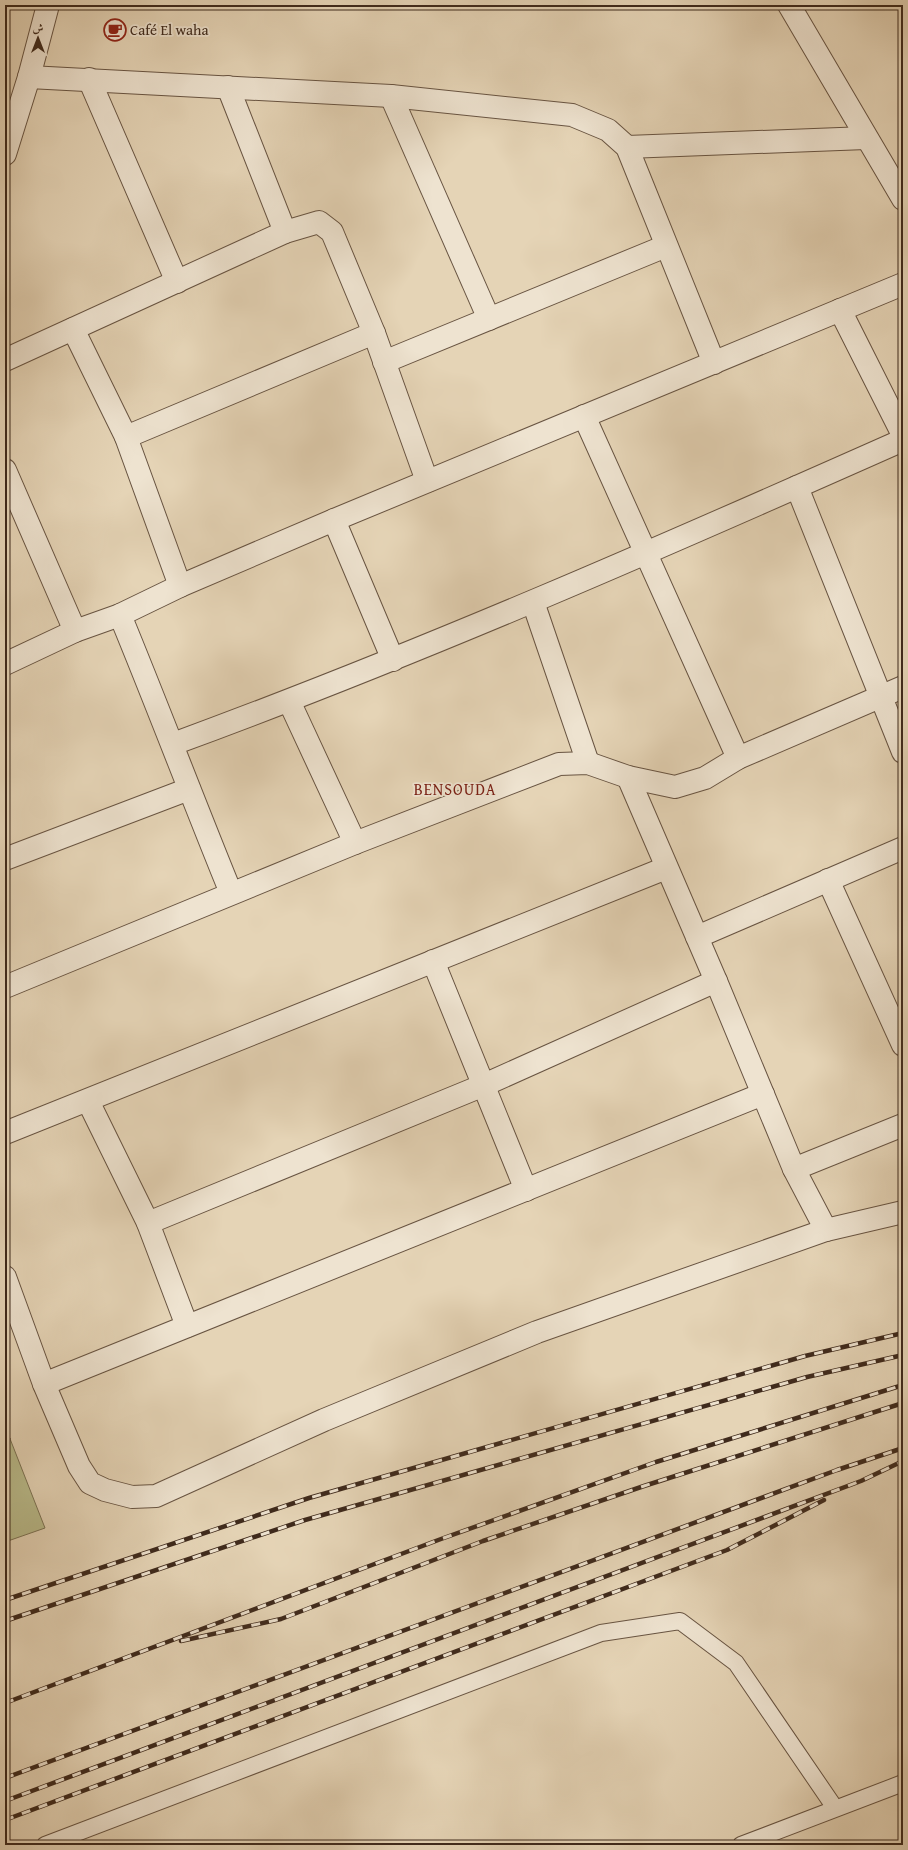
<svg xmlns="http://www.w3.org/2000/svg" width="908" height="1850" font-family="'Gentium Book Plus',Amiri,serif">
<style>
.green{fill:#b9bb8b;stroke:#7c7254}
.building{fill:#d88b7f;stroke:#3f2a1c}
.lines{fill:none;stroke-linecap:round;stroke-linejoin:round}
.service-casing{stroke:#685442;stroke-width:18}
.minor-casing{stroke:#685442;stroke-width:24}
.service{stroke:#eee3d0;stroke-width:16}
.minor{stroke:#eee3d0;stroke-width:22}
.rail-casing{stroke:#3f2a1c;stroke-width:4.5}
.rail{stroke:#eee3d0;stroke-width:3;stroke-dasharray:9;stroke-linecap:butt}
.labels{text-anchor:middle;stroke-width:3.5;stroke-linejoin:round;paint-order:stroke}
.poi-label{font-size:15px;fill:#3f2a1c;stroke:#eee3d0;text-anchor:start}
.neighbourhood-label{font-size:16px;letter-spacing:1px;fill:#7a1f14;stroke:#eee3d0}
</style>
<rect width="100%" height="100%" fill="#e5d4b6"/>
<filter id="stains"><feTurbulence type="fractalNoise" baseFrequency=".005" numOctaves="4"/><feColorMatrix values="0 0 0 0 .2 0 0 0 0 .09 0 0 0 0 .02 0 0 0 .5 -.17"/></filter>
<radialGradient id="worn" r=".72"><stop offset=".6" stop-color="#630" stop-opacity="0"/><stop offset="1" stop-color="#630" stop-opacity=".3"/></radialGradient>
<polygon class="green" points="5,1426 45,1528 5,1542"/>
<polygon class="building" points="5,1426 10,1439 5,1441"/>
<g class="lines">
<g class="service-casing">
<g id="service">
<polyline points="45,1845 601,1633 680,1621 736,1663 835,1808"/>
<polyline points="741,1845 903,1783"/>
</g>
</g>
<g class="minor-casing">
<g id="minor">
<polyline points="789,5 903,199"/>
<polyline points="29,77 391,96 572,115 608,130 627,147 714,363"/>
<polyline points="89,79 177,282"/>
<polyline points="228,87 285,232"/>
<polyline points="391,96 489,319"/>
<polyline points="627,147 866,138"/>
<polyline points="5,154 29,77 48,5"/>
<polyline points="840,310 903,435"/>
<polyline points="73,329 126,437 180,586"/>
<polyline points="5,360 285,232 319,222 332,232 374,333 427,481"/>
<polyline points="384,362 666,246"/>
<polyline points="584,416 738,758"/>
<polyline points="126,437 374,333"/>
<polyline points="5,470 75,631"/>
<polyline points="797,487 903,752"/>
<polyline points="334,520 393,660"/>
<polyline points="533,602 588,763"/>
<path d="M120 615C158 707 193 800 231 893"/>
<polyline points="5,664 75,631 120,615 180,586 334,520 903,284"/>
<polyline points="289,701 355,843"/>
<path d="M173 744C421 653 662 547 903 440"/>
<polyline points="628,777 716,981 794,1169 826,1230"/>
<polyline points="5,859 189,789"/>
<polyline points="828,880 903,1045"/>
<polyline points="697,937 903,848"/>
<polyline points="433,961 526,1190"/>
<polyline points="5,987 355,843 559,764 588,763 628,777 675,787 705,778 738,758 903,687"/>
<polyline points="88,1101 148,1223 187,1326"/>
<polyline points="5,1133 666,868"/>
<polyline points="794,1169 903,1125"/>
<polyline points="148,1223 484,1085 716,981"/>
<polyline points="5,1277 44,1384 79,1466 90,1483 105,1490 132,1497 156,1496 324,1420 537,1332 826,1230 903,1212"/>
<polyline points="44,1384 763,1094"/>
</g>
</g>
<use href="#service" class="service"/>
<use href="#minor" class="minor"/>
<g class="rail-casing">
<g id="rail">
<polyline points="5,1600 309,1498 805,1356 903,1333"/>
<polyline points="5,1621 305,1520 807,1377 903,1355"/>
<polyline points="181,1641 281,1619 483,1541 644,1486 903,1403"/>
<polyline points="5,1703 441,1539 656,1462 903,1385"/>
<polyline points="5,1778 837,1470 903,1448"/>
<polyline points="5,1801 861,1481 903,1461"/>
<polyline points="5,1820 727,1550 824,1500"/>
</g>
</g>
<use href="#rail" class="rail"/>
</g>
<defs>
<g id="cafe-ring" transform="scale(1.15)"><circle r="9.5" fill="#eee3d0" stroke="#8f2418" stroke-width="1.5"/><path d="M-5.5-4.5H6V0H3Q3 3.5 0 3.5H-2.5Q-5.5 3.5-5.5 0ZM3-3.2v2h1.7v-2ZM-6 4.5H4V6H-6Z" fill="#8f2418"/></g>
</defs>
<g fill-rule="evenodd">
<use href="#cafe-ring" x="115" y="30"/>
</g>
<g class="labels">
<g class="poi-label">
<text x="130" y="35">Café El waha</text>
</g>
<g class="neighbourhood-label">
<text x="455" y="795">BENSOUDA</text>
</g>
</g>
<rect width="908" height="1850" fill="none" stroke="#e5d4b6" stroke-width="20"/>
<rect x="6" y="6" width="896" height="1838" fill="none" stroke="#3f2a1c" stroke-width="2"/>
<rect x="10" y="10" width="888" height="1830" fill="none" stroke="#3f2a1c"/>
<g transform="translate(38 38)" stroke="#eee3d0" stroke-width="3" paint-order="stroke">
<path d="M0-3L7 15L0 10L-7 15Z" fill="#3f2a1c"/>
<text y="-6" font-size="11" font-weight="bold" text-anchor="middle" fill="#3f2a1c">ش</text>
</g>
<rect width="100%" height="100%" filter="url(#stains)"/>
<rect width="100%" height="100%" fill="url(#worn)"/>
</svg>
